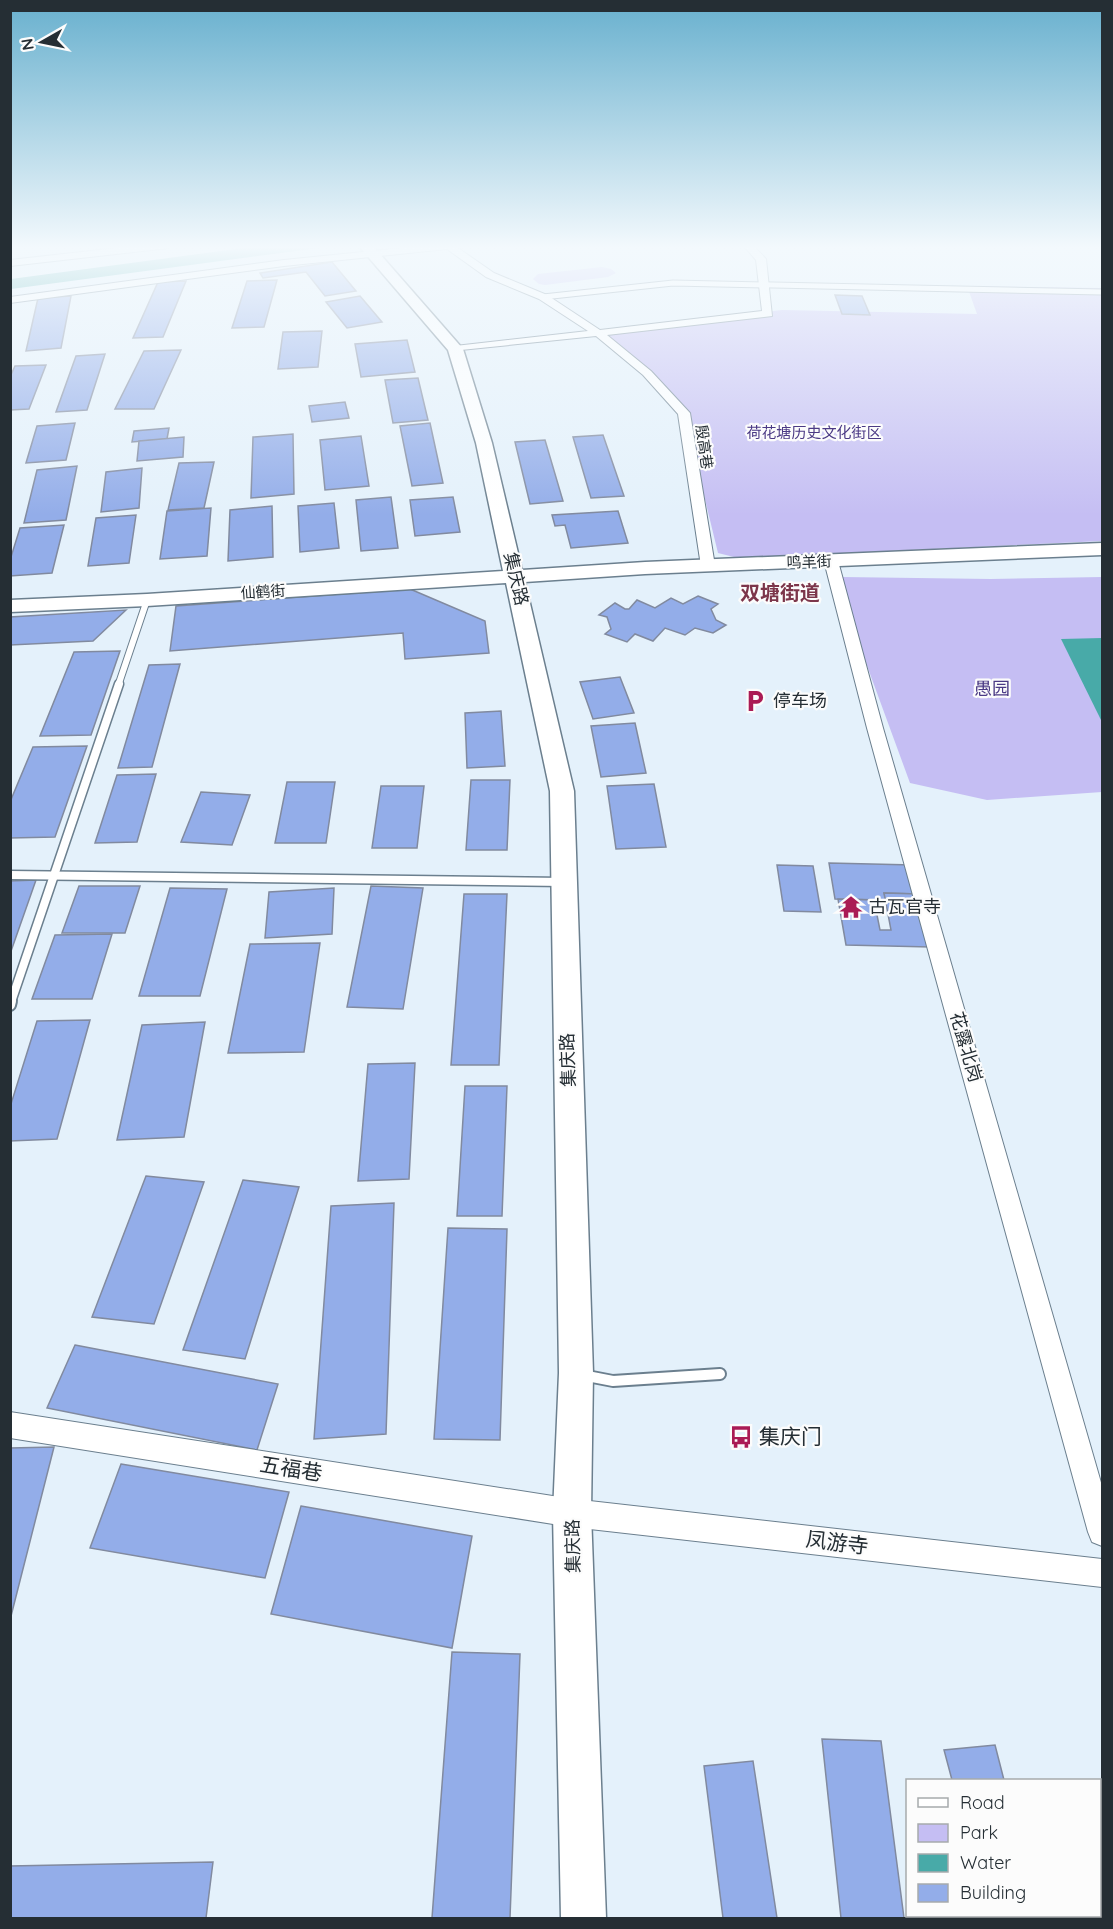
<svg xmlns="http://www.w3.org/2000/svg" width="1113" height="1929" font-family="Quicksand,'Noto Sans SC',sans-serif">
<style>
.green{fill:#c5bef3}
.water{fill:#48aaa8}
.building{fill:#93ade9;stroke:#818a9f;stroke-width:1.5}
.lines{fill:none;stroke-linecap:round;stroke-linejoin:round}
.lane-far3-casing{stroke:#6b7f8e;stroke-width:7}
.lane-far2-casing{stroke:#6b7f8e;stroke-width:8}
.lane-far1-casing{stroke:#6b7f8e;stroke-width:11}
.lane-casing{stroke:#6b7f8e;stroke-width:14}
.street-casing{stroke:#6b7f8e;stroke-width:2}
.secondary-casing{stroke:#6b7f8e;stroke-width:3}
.lane-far3{stroke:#fff;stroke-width:5}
.lane-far2{stroke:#fff;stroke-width:6}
.lane-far1{stroke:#fff;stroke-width:8}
.lane{stroke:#fff;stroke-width:10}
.street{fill:#fff;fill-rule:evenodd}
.secondary{fill:#fff;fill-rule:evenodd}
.labels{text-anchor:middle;stroke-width:4.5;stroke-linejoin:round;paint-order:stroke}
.far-park-label{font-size:15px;fill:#4b3a85;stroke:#fcfcfc}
.far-street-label{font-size:15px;fill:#252e34;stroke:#fcfcfc}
.street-label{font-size:18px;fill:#252e34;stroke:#fcfcfc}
.park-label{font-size:18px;fill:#4b3a85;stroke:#fcfcfc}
.poi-label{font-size:18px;fill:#252e34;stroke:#fcfcfc;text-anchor:start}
.far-district-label{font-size:20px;font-weight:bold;fill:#7c364b;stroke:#fcfcfc}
.near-poi-label{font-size:21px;fill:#252e34;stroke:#fcfcfc;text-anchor:start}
.near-street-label{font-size:21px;fill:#252e34;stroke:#fcfcfc}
</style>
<rect width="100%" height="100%" fill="#e4f1fb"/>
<g class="green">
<polygon points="602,267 611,269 616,273 608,277 545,285 539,284 533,279 538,274"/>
<polygon points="967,286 1102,288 1102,541 738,558 718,553 684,413 602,330 782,310 977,314"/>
<polygon points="842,577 991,579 1102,577 1102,792 987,800 910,783 851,622"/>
</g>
<g class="water">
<polygon points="266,245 341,245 11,289 11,279"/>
<polygon points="1102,638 1102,722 1061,639"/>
</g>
<g class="building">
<polygon points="332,262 356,291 325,296 306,272 263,278 260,273"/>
<polygon points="277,280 264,327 232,328 247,281"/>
<polygon points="186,281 163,337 133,338 158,282"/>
<polygon points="835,295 862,296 870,315 842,314"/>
<polygon points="71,296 61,348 26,351 38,298"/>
<polygon points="360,296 382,322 347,328 326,302"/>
<polygon points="322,331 318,367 278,369 283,332"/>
<polygon points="407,340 415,372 361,377 355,344"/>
<polygon points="181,350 154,409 115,409 144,351"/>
<polygon points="105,354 87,410 56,412 76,356"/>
<polygon points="46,365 29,409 10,410 10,377 15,366"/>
<polygon points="418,378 428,420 393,423 385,380"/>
<polygon points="345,402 349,418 312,422 309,406"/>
<polygon points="75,423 66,460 26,463 37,426"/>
<polygon points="430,423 443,483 412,486 400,426"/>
<polygon points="169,428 167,439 132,442 134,431"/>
<polygon points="293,434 294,494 251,498 253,437"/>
<polygon points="603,435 624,496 591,498 573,437"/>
<polygon points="361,436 369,486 325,490 320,440"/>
<polygon points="184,437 183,457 137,461 139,441"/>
<polygon points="545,440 563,501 530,504 515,442"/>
<polygon points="214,462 204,508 168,510 179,463"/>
<polygon points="77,466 66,520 24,523 37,470"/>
<polygon points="142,468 139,508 101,512 106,472"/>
<polygon points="391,497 398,548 361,551 356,500"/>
<polygon points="453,497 460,532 415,536 410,500"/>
<polygon points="334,503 339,548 300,552 298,506"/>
<polygon points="272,506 273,557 228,561 230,510"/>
<polygon points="211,508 207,556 160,559 167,511"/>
<polygon points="618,511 628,543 571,548 565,525 555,526 552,515"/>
<polygon points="136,515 129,563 88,566 96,518"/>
<polygon points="64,525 52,573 10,576 10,560 20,528"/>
<polygon points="410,589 485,621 489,653 405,659 403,633 170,651 176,606"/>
<polygon points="698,596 718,604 711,609 716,620 726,625 713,633 695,628 685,635 665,628 653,641 635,634 627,642 605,634 611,629 607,617 599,615 615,603 625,609 629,609 637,600 655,608 671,598 683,604"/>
<polygon points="126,610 93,641 10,645 10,617"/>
<polygon points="120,651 91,735 40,736 74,652"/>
<polygon points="180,664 152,767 118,768 149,665"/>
<polygon points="620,677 634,713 593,719 580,682"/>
<polygon points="501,711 505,766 467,768 465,713"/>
<polygon points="635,723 646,773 601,777 591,726"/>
<polygon points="87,746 55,837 10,838 10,802 33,747"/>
<polygon points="156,774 137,842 95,843 117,775"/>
<polygon points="471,780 510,780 507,850 466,850"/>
<polygon points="287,782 335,782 326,843 275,843"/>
<polygon points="654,784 666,847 616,849 607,786"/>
<polygon points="381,786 424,786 417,848 372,848"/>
<polygon points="201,792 250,795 232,845 181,842"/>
<polygon points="829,863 913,865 919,894 884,893 886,900 835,899"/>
<polygon points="777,865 813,866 821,912 784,911"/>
<polygon points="36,880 10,954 10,881"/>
<polygon points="79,886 140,886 125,933 62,933"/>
<polygon points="371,886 423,888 403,1009 347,1007"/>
<polygon points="170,888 227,889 200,996 139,996"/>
<polygon points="334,888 332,934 265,938 269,892"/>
<polygon points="884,893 919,894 930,947 846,945 838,899 874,900 880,930 891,930"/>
<polygon points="464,894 507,894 499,1065 451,1065"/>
<polygon points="112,934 92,999 32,999 55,935"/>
<polygon points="320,943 304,1052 228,1053 250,944"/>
<polygon points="90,1020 57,1139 10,1141 10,1107 37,1021"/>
<polygon points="205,1022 184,1137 117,1140 142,1025"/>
<polygon points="415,1063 409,1179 358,1181 368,1064"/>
<polygon points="465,1086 507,1086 502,1216 457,1216"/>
<polygon points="146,1176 204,1182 154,1324 92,1317"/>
<polygon points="243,1180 299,1187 245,1359 183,1350"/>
<polygon points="394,1203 386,1434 314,1439 331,1206"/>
<polygon points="448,1228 507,1229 500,1440 434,1439"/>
<polygon points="75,1345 278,1384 257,1450 47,1408"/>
<polygon points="54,1447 10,1620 10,1448"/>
<polygon points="121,1464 289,1492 265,1578 90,1548"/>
<polygon points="301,1506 472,1536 452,1648 271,1614"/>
<polygon points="452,1652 520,1654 510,1918 432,1918"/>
<polygon points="822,1739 881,1741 904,1918 841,1918"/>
<polygon points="995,1745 1004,1780 952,1780 944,1750"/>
<polygon points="753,1761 777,1918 723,1918 704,1766"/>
<polygon points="213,1862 206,1918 10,1918 10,1866"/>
<polygon points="984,1916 1041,1916 1041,1918 985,1918"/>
</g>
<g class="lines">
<g class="lane-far3-casing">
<polyline id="lane-far3" points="543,297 673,283 1102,292"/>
</g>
<g class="lane-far2-casing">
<polyline id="lane-far2" points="118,686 147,600"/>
</g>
<g class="lane-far1-casing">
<g id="lane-far1">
<polyline points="10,875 563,882"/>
<polyline points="11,1002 119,684"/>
</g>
</g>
<g class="lane-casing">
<g id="lane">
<polyline points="10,1005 11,1001"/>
<polyline points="582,1375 613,1381 720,1374"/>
</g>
</g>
<g class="street-casing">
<g id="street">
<polygon points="144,245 174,245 169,248 10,266 10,260"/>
<polygon points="432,245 465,245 458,248 494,273 547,295 600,330 762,311 756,260 743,245 753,245 766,259 772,316 607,335 651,371 690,413 715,566 713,569 708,570 701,566 678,414 643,375 596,336 451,351 450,349 455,346 588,331 539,299 486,277 447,249 284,266 10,303 10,297 284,260"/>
<polygon points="831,557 838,561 883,728 1102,1486 1102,1546 1092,1542 1088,1532 867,728 824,561"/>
<polygon points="10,1412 572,1499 1102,1559 1102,1587 572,1527 10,1438"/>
</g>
</g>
<g class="secondary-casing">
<polygon id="secondary" points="358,245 372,245 463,349 492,443 522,570 645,562 1102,543 1102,555 645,574 525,582 574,791 593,1373 591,1513 606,1918 561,1918 553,1513 559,1373 550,791 506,583 147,606 10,612 10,600 147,594 503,571 476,443 448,350"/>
</g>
<use href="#lane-far3" class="lane-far3"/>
<use href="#lane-far2" class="lane-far2"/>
<use href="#lane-far1" class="lane-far1"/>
<use href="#lane" class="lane"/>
<use href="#street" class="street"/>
<use href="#secondary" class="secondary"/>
</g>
<linearGradient id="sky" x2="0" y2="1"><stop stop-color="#68b0ce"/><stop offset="0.48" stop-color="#f3f9fd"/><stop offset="1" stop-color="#f3f9fd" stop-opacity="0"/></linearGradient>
<rect width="1113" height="515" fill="url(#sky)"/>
<defs>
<g id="parking-bare" transform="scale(1.8)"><path d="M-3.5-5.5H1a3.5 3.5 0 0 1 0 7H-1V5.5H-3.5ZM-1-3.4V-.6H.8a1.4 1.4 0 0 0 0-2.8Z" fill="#aa1b55" stroke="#fcfcfc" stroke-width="2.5" paint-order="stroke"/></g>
<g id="temple-bare" transform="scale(1.8)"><path d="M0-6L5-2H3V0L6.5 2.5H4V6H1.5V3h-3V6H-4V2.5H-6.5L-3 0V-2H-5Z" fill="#aa1b55" stroke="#fcfcfc" stroke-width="2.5" paint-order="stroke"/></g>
<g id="bus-bare" transform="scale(1.8)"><path d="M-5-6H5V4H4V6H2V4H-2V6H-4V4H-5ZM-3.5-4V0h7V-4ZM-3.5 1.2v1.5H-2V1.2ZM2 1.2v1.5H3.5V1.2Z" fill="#aa1b55" stroke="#fcfcfc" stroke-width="2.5" paint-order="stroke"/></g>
</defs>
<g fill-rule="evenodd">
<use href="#parking-bare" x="755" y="701"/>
<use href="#temple-bare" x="851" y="907"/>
<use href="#bus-bare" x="741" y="1437"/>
</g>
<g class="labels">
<g class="far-park-label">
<text x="814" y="438">荷花塘历史文化街区</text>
</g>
<g class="far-street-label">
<text transform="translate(704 447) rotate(82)" y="5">殷高巷</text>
<text transform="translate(809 562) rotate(-2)" y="5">鸣羊街</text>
<text transform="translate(263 592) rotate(-4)" y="5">仙鹤街</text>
</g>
<g class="street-label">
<text transform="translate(516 579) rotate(77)" y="6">集庆路</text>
<text transform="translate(966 1047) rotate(74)" y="6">花露北岗</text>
<text transform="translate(568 1060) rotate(-92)" y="6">集庆路</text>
<text transform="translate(573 1546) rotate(-91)" y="6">集庆路</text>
</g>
<g class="park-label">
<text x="992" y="695">愚园</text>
</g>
<g class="poi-label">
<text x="773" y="707">停车场</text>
<text x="869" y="913">古瓦官寺</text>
</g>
<g class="far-district-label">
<text x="780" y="600">双塘街道</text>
</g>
<g class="near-poi-label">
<text x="759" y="1444">集庆门</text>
</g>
<g class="near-street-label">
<text transform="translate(291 1469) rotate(9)" y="7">五福巷</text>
<text transform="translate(837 1543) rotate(7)" y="7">凤游寺</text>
</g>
</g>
<rect width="1113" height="1929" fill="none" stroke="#252e34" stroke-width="24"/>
<rect x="906" y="1779" width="195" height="138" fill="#fcfcfc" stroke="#a6aaac" stroke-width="1.5"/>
<rect x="918" y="1798" width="30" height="9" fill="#ffffff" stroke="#a6aaac" stroke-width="1.5"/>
<text x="960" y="1809" font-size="18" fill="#252e34">Road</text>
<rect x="918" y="1824" width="30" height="18" fill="#c5bef3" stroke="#a6aaac" stroke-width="1.5"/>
<text x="960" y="1839" font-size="18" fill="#252e34">Park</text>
<rect x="918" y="1854" width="30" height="18" fill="#48aaa8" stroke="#a6aaac" stroke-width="1.5"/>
<text x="960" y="1869" font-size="18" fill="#252e34">Water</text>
<rect x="918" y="1884" width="30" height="18" fill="#93ade9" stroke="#a6aaac" stroke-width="1.5"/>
<text x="960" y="1899" font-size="18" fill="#252e34">Building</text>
<g transform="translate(42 42) rotate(261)" stroke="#fcfcfc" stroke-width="4.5" paint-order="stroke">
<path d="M0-4.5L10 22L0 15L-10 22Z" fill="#252e34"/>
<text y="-9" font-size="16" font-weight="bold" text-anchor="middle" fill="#252e34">N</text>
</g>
</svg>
